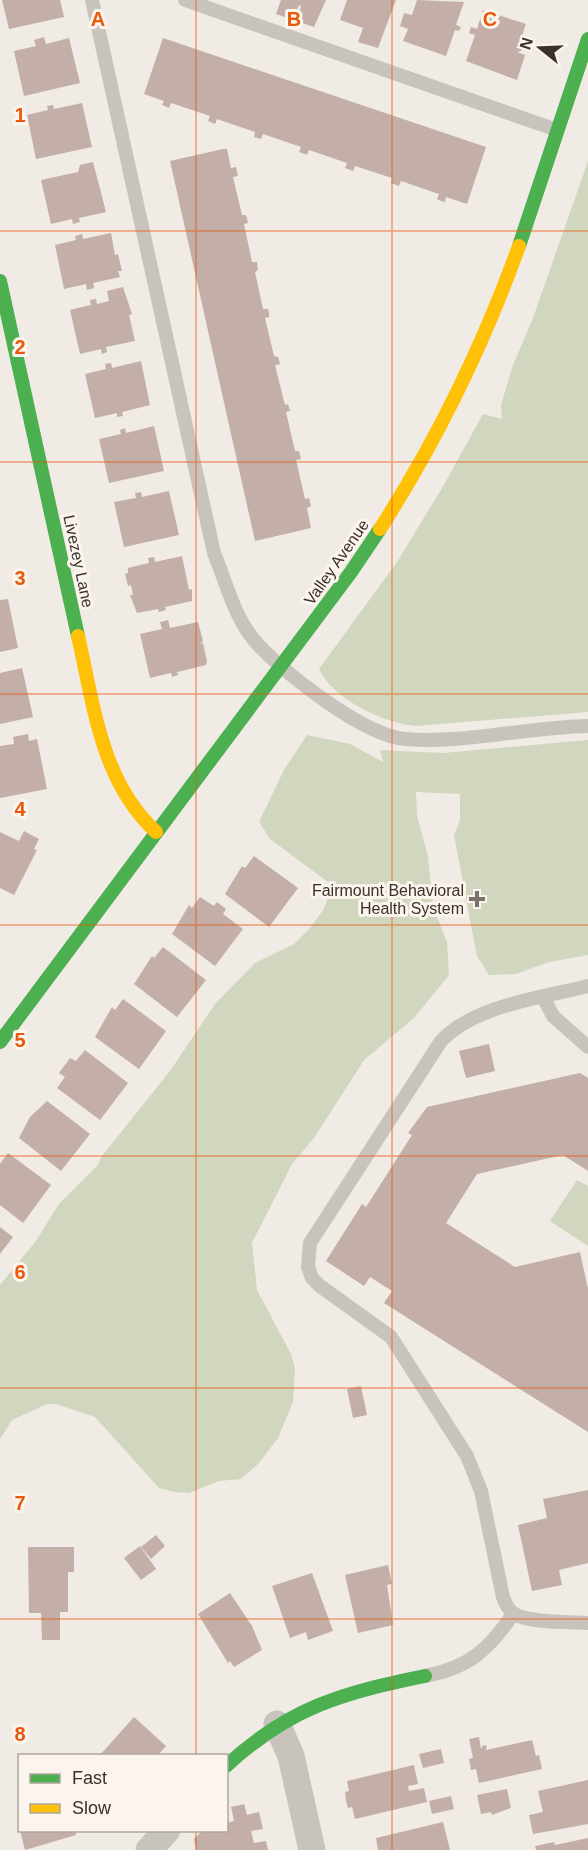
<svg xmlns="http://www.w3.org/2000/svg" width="588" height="1850" font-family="Arial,sans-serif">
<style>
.green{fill:#d1d6bf}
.building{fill:#c3afa7}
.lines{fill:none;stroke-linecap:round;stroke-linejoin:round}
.lane{stroke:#c9c3be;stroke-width:14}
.street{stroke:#c9c3be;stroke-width:27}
.fast{stroke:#4caf50;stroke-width:14}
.slow{stroke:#ffc107;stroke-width:14}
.grid{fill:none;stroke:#e8590c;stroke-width:1.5;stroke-opacity:0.55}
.poi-dot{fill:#7a716c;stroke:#fbf5ee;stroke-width:2}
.labels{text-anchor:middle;stroke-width:6;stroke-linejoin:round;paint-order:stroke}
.street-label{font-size:16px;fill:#3b302b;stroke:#fbf5ee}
.poi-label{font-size:16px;fill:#3b302b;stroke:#fbf5ee;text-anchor:end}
.grid-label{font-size:20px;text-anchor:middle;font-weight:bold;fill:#e8590c;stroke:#fbf5ee;stroke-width:6;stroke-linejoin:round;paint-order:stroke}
</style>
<rect width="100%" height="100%" fill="#f0ebe5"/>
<g class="green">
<path d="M588 161V712L416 726C386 724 332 699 319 669L397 562 441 490 483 414 502 419 501 405 513 365 533 318Z"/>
<polygon points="307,735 350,744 383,762 380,750 443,753 588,740 588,955 549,962 516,974 489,975 477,956 454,835 460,820 460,794 416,792 417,816 428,856 433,907 447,942 449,975 414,1018 364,1060 314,1138 292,1164 252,1243 257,1290 291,1354 295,1368 293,1402 278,1438 258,1464 241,1479 219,1481 189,1493 174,1492 159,1488 95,1417 56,1404 47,1404 12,1420 0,1439 0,1285 36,1241 59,1204 97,1166 102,1156 170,1071 215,1004 255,963 294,944 311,927 324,909 332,885 270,839 259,822 284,770"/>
<polygon points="577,1180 588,1186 588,1246 550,1221"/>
</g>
<g class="building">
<polygon points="2,0 60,0 64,17 9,29"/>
<polygon points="281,0 326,0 314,27 296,21 301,6 299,5 293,20 276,14"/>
<polygon points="347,0 396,0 378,48 358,42 363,28 340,20"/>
<polygon points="417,0 464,2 456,25 461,27 459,31 455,30 446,56 403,41 408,29 400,26 404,13 412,15"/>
<polygon points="483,10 526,24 519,44 523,46 521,51 517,52 525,55 517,80 466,61 475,35 469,33 471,27 477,29"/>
<polygon points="44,37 46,44 69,38 80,83 24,96 14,51 36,46 34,40"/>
<polygon points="163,38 486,147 467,204 446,197 445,202 441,201 437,199 439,194 401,181 399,186 391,183 392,178 355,166 353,171 345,168 347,163 309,150 307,155 299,152 301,147 263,134 261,139 254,137 255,132 217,119 215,124 208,121 210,116 171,103 169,108 162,105 164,101 144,94"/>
<polygon points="82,103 92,147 36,159 27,115 48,110 47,106 53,105 54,109"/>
<polygon points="223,149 227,149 231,168 236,167 238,176 233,177 242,215 246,215 248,223 244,224 252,262 257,262 258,270 255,272 263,309 268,309 269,313 269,317 265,318 274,356 278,357 280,364 275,365 285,405 288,404 290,411 286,412 295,451 299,451 301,459 296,460 305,499 309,498 311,506 307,508 311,528 255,541 170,161"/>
<polygon points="93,162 106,212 79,218 80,222 73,224 72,219 51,224 41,180 78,172 80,165"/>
<polygon points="111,233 115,255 118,254 122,271 118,271 120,277 93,283 94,288 87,290 86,284 64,289 55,245 76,240 75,236 82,234 83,239"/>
<polygon points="123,287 132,314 129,315 135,341 106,347 107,352 102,354 101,349 80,354 70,310 91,305 90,300 96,299 97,304 109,301 107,291"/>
<polygon points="141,361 150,405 122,412 123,416 117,417 117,413 95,418 85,374 106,369 105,364 111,363 112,368"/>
<polygon points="154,426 164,471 109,483 99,439 121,434 120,430 125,428 126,433"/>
<polygon points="169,491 179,535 124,547 114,502 136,498 135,493 141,492 142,497"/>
<polygon points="182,556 189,590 192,589 192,601 165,607 166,610 159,612 158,609 137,613 130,595 133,595 131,585 128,586 125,574 128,573 128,568 149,563 148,558 154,557 155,562"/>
<polygon points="8,599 18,648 0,652 0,600"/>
<polygon points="168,620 170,628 198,622 203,641 200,644 203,643 207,662 206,665 177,672 178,675 172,677 171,673 150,678 140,634 162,629 160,622"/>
<polygon points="22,668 33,717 0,724 0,673"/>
<polygon points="28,734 29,741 37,739 47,789 0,798 0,746 14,744 13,737"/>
<polygon points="24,831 39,839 34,849 37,850 14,895 0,888 0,832 19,841"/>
<polygon points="254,856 298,888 269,927 225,894 242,866 245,868"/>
<polygon points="200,897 214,906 217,902 226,909 223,914 243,929 215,966 172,934 189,905 192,908"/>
<polygon points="163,947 206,980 177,1017 134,984 152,956 154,958"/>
<polygon points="123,999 166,1031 139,1069 95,1037 112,1007 115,1010"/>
<polygon points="489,1044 495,1071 466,1078 459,1051"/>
<polygon points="85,1050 128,1083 100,1120 57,1088 65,1077 59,1073 70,1058 76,1061"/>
<polygon points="580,1073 588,1078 588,1171 563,1155 477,1174 446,1223 515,1267 580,1252 588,1289 588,1432 384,1303 392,1291 370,1277 364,1286 326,1261 362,1204 366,1207 412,1135 408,1133 427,1107"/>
<polygon points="47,1101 90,1134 61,1171 19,1138 30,1117"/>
<polygon points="8,1153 51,1185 23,1223 0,1205 0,1164"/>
<polygon points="0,1227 13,1237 0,1254"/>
<polygon points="361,1386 367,1415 353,1418 347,1389"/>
<polygon points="588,1490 588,1563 559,1570 562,1585 532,1591 518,1525 547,1518 543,1499"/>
<polygon points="156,1535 165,1546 151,1559 141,1547"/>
<polygon points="140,1546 156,1569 141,1580 124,1558"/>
<polygon points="28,1547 74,1547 74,1572 68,1572 68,1612 60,1612 60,1640 42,1640 41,1613 29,1613"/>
<polygon points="388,1565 392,1584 387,1585 393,1625 358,1633 345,1575"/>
<polygon points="312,1573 333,1631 308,1640 306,1632 290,1638 272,1586"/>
<polygon points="230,1593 252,1626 262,1650 234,1667 230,1661 228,1663 198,1614"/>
<polygon points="134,1717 166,1746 158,1755 100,1755"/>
<polygon points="479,1737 481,1749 483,1745 487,1746 486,1750 532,1740 536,1756 539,1755 542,1769 479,1783 476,1769 471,1770 469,1759 473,1758 469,1739"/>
<polygon points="441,1749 444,1763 423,1768 419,1754"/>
<polygon points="414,1765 418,1784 408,1786 409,1791 424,1788 427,1802 355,1819 352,1807 348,1808 346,1801 345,1792 349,1791 347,1781"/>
<polygon points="588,1780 588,1824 533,1834 529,1815 543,1812 538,1791"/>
<polygon points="507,1789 511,1808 492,1815 491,1812 481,1814 477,1795"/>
<polygon points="451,1796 454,1809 432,1814 429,1801"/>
<polygon points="244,1804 247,1815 259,1812 263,1829 251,1831 254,1843 266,1841 268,1850 196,1850 194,1839 203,1830 226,1830 226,1823 234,1821 231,1807"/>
<polygon points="443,1822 450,1850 378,1850 376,1838"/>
<polygon points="20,1830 75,1830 76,1835 25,1850"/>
<polygon points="588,1838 588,1850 536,1850 535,1846 554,1842 555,1845"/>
</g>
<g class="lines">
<g class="lane">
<path d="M92 0 214 553C226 582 234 616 254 640 281 672 365 736 405 739 464 744 528 727 588 726"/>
<polyline points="185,0 557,130"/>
<path d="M588 986C541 998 475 1005 441 1041L310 1243 308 1267 312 1278 320 1286 391 1337 467 1456 481 1491 503 1597C505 1603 508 1609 513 1613 525 1623 571 1622 588 1623"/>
<polyline points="543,997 553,1016 588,1047"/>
<path d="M425 1676C468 1668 489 1650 513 1614"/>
</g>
<g class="street">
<polyline points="277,1724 291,1756 312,1850"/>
<polyline points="149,1850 167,1830"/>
</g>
<g class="fast">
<polyline points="519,246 588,39"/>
<polyline points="0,281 78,636"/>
<polyline points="0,1042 351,572 380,529"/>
<path d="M226 1766C290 1707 342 1693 425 1676"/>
</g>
<g class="slow">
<path d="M380 529C437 440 483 346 519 246"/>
<path d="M78 636C94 706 101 781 156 832"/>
</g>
</g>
<path class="grid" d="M196 0V1756M392 0V1850M0 231H588M0 462H588M0 694H588M0 925H588M0 1156H588M0 1388H588M0 1619H588M196 1830V1850"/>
<path class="poi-dot" d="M474 890h6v6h6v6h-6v6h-6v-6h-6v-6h6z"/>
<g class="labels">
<g class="street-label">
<text transform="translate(79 561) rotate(78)" y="6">Livezey Lane</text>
<text transform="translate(336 562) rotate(-55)" y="6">Valley Avenue</text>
</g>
<g class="poi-label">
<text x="464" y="896">Fairmount Behavioral<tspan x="464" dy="18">Health System</tspan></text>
</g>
</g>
<g class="grid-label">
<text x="98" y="26">A</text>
<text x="294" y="26">B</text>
<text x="490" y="26">C</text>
<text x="20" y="122">1</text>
<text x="20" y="354">2</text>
<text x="20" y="585">3</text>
<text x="20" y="816">4</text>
<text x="20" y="1047">5</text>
<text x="20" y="1279">6</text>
<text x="20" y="1510">7</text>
<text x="20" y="1741">8</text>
</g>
<rect x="18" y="1754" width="210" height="78" fill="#fbf5ee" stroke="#aea6a0" stroke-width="1.5"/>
<rect x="30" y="1774" width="30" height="9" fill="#4caf50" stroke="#aea6a0" stroke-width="1.5"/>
<text x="72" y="1784" font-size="18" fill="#3b302b">Fast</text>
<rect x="30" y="1804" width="30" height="9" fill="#ffc107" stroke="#aea6a0" stroke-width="1.5"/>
<text x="72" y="1814" font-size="18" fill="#3b302b">Slow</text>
<g transform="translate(540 48) rotate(288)" stroke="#fbf5ee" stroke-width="4.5" paint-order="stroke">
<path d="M0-4.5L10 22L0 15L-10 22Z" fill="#3b302b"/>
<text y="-9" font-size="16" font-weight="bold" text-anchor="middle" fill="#3b302b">N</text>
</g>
</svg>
